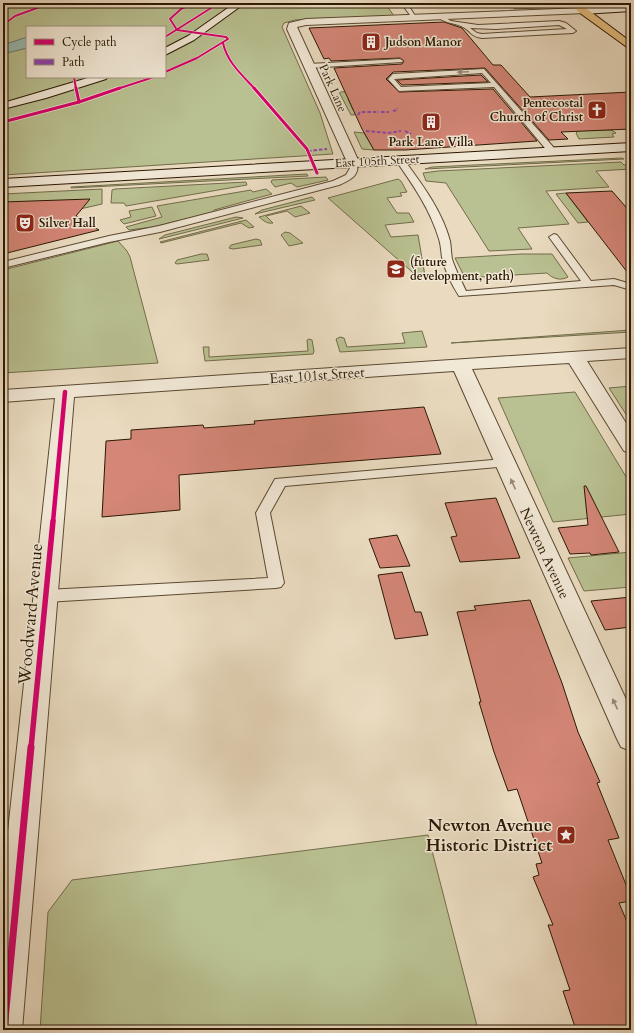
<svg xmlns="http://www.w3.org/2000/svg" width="634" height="1033" font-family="Cardo,serif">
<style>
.green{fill:#b9c091;stroke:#726c4a;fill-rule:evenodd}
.water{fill:#98bbb3;stroke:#6c7a6d}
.building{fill:#d48677;stroke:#2b1803}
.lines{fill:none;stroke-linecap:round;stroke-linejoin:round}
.lane-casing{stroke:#5b4932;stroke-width:2}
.street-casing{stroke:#5b4932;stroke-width:2}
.secondary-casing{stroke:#2b1803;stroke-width:2}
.primary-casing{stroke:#2b1803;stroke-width:2}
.lane{fill:#f1e8d6;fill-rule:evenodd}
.street{fill:#f1e8d6;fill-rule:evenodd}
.secondary{fill:#f1e8d6;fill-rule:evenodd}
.primary{fill:#e5be80;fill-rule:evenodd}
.quiet{stroke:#8e44ad;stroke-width:2;stroke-dasharray:3.5 2;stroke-linecap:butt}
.cycleway-far4-casing{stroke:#f1e8d6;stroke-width:3}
.cycleway-far3-casing{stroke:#f1e8d6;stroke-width:4.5}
.cycleway-far2-casing{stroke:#f1e8d6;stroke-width:6}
.cycleway-far1-casing{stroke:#f1e8d6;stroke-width:8}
.cycleway-casing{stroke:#f1e8d6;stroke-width:10}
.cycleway-far4{stroke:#d6006c;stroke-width:2}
.cycleway-far3{stroke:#d6006c;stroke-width:3}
.cycleway-far2{stroke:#d6006c;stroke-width:4.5}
.cycleway-far1{stroke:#d6006c;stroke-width:5.5}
.cycleway{stroke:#d6006c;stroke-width:7}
.oneway{fill:#988a77}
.labels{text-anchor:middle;stroke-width:3;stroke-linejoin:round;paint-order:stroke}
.far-poi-label{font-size:12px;font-weight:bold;fill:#2b1803;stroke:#f1e8d6;text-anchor:start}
.far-street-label{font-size:12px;fill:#2b1803;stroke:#f1e8d6}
.street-label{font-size:14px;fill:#2b1803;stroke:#f1e8d6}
.near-street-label{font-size:17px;fill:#2b1803;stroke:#f1e8d6}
.near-poi-label{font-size:17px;font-weight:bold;fill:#2b1803;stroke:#f1e8d6;text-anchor:end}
</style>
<rect width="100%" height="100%" fill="#eadbc0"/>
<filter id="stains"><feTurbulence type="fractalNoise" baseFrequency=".005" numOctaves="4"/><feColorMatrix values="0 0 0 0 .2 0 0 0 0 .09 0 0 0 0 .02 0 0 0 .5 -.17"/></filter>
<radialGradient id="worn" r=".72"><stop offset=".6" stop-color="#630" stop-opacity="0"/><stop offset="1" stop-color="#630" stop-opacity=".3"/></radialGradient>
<g class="green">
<path d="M3 3H385L394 16 295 20 284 23 282 27 320 113 333 154 3 175ZM27 27H165V77H27Z"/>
<polygon points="518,3 552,3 555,7 515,9 510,6"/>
<polygon points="359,91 382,97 348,99 353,110 358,110 354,115 351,115 339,92"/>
<polygon points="579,130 613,130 611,130 616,133 612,134 614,137 579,139 576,133"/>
<polygon points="354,132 364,133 374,150 362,149"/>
<polygon points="622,158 624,159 425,169 432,167"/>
<polygon points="621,162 624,165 631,165 631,169 596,171 609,187 546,191 569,224 518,228 532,249 489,251 446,183 426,181 423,173 438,171"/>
<polygon points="307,174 308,176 71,188 71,187"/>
<polygon points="326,177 328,180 297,187 291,183 275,187 271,182 272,180"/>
<polygon points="398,179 401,181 407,192 400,193 402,196 387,198 397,213 409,213 414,222 385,225 391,237 418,235 425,276 419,278 328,198"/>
<polygon points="246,182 247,185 126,206 124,203 111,203 112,190 115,189"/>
<polygon points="102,189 102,204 80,209 3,202 3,194"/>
<polygon points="266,189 272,194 214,210 214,212 153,227 129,230 126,227 162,217 157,206 251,190 253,192"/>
<polygon points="566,193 588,222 578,223 556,194"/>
<polygon points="312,197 315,200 255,214 262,210"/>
<path d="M301 206 310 213 295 217 287 211 266 216 273 223C267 224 264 221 259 217Z"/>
<polygon points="152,207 156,216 124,224 120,220 131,217 129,211"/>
<polygon points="236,217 243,218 159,239 165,235"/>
<polygon points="246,220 254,227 249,228 241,223 161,243 160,242"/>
<polygon points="285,232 290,233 303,243 289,246 281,235"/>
<polygon points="256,239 260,240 262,245 233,249 229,248 231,245"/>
<polygon points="118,241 127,251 130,257 158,363 3,373 3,270"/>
<polygon points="201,254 207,254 209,260 177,264 175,263 177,260"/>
<path d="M521 254H552L568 277C561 281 553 279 547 273L465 278 455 258Z"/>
<polygon points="631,330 631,332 451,343"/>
<polygon points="422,331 427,347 340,352 336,339 340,337 344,338 347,347 405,343 402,333"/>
<polygon points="309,339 312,340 314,351 313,354 205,361 203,347 209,347 209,357 308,351 307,340"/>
<polygon points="631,386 631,422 609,388"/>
<polygon points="575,392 631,485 631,514 553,522 498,398"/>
<polygon points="631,552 631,587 584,591 568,558"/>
<polygon points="428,835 478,1030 40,1030 48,912 72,880"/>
</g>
<polygon class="water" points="27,37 27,48 3,54 3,45"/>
<g class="building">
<polygon points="444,22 462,28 493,65 501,65 530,97 631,92 631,129 561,132 568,139 549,140 485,68 393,72 386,79 399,92 493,89 537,141 405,150 374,150 362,129 334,68 402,64 404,61 400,58 331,61 329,58 324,59 309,28"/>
<polygon points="481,75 488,82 402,85 397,80"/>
<polygon points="612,191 631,213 631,277 566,193"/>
<polygon points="90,199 76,216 99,230 3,254 3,202"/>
<polygon points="424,407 441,454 179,475 180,510 102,517 106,441 131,439 131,430 203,425 204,428 255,424 254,421"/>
<polygon points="584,486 586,486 619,552 591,555 590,553 570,554 558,528 588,525"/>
<polygon points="496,498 520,558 460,562 451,537 457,536 445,503"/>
<polygon points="397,535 410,566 380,568 369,539"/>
<polygon points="402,572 415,612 421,612 428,635 395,639 378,575"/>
<polygon points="631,597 631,627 605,630 591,601"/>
<polygon points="530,600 562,683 578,732 600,782 597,783 619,838 608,840 631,897 631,901 619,903 631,931 631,1030 576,1030 563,991 570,990 548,925 553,925 533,877 539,875 536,864 542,863 517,789 508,791 494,752 479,702 481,702 457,612 476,610 474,606"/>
</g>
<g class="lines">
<g class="lane-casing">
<g id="lane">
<polygon points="401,3 407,3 417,19 413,19"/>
<path d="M441 15 451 21 478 25 559 21 566 23 576 31 573 33 482 38C470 36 472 32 463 27 456 23 448 24 439 18V16ZM559 25 567 29 482 34 477 33 470 28 496 29Z"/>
<polygon points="400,59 403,61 402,62 309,68 306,66 309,64"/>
<path d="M484 69 555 149V153H549L494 87 399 91 388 79 393 74ZM482 73 491 83 401 87 394 79Z"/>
<path d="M396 157H402C421 183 442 210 450 241 451 247 451 253 452 259 456 271 461 280 466 291L581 281 549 237 554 234 557 235 591 281 614 279 631 284V290L614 285 459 296C452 285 445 271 442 257 441 251 441 245 439 239 430 209 413 185 395 159Z"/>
<path d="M350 160 357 162C360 176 350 180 339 185L160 232 109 242 3 268V262L109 236 159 226 333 181 346 175 350 168Z"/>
<polygon points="504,459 509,460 511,463 509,466 285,486 270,513 284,583 281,587 276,588 46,602 41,600 38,596 41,592 46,590 268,578 256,513 275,479"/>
</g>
</g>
<g class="street-casing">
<g id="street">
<polygon points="583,8 587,11 586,13 306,25 297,27 359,162 353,166 347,162 287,29 289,23 306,19"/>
<polygon points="631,348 631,358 587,361 631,431 631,453 624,451 569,363 472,369 631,710 631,751 621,747 617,739 454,371 74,397 22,1030 3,1030 3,877 55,398 3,402 3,390"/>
</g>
</g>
<g class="secondary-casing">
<g id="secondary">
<polygon points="235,3 245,3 194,40 165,55 165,48 188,36"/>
<polygon points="631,5 631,11 583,14 579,11 583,8"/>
<polygon points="91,77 107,77 106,79 46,98 3,109 3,103"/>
<polygon points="631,143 631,151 3,187 3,179"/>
</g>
</g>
<g class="primary-casing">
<polygon id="primary" points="570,3 579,3 631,42 631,50 580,13"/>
</g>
<use href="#lane" class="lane"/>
<use href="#street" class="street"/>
<use href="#secondary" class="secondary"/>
<use href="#primary" class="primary"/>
<g class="quiet">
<polyline points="393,111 397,110 397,108"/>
<polyline points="381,112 389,112"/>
<polyline points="358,115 360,112 379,112"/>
<polyline points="366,131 388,133 401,131"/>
<polyline points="405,131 411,134"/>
<polyline points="308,151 327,149"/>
</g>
<g class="cycleway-far4-casing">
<g id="cycleway-far4">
<polyline points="3,25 15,16 51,3"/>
<polyline points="165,37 219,3"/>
<path d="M223 43C227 62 242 75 255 89"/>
<polyline points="165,72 197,58 228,39 226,37 177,30 170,19 181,9 195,3"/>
<polyline points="74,77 76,89"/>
<polyline points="117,89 154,77"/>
</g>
</g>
<g class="cycleway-far3-casing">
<g id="cycleway-far3">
<polyline points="254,88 307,149 317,173"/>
<polyline points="79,102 120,88"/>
<polyline points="3,122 79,102 76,88"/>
</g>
</g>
<g class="cycleway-far2-casing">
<polyline id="cycleway-far2" points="53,522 65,392"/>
</g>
<g class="cycleway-far1-casing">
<polyline id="cycleway-far1" points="31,748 53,521"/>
</g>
<g class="cycleway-casing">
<polyline id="cycleway" points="4,1030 31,747"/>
</g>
<use href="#cycleway-far4" class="cycleway-far4"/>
<use href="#cycleway-far3" class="cycleway-far3"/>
<use href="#cycleway-far2" class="cycleway-far2"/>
<use href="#cycleway-far1" class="cycleway-far1"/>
<use href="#cycleway" class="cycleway"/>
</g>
<defs><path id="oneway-solid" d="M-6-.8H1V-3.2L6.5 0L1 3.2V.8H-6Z"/></defs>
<g class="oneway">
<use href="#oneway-solid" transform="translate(463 72) rotate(177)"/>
<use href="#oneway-solid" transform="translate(513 484) rotate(-115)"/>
<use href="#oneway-solid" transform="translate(615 704) rotate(-115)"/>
</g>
<defs>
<g id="building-square" transform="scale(1)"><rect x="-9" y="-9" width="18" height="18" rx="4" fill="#8f2418" stroke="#f1e8d6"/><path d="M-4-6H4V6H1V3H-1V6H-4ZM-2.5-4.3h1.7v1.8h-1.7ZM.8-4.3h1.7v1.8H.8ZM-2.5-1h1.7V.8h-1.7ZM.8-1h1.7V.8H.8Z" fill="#fff"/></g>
<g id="church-square" transform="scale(1)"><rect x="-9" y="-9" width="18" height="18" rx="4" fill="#8f2418" stroke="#f1e8d6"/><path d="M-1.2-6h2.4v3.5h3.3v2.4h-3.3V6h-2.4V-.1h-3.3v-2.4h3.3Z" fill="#fff"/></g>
<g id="theatre-square" transform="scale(1)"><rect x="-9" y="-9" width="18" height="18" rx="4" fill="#8f2418" stroke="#f1e8d6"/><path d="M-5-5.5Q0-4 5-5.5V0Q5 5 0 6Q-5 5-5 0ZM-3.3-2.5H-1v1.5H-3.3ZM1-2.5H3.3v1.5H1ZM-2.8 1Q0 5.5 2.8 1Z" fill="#fff"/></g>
<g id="university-square" transform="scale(1)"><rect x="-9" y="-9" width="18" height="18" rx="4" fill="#8f2418" stroke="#f1e8d6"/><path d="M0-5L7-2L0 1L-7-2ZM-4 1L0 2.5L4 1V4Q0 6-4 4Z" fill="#fff"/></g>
<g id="sight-square" transform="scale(1)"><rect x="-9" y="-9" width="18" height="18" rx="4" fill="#8f2418" stroke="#f1e8d6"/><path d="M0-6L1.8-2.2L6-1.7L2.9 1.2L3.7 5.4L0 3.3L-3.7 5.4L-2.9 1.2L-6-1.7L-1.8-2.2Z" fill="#fff"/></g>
</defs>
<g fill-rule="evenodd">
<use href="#building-square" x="371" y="42"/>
<use href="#church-square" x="597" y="110"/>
<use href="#building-square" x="431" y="122"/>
<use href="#theatre-square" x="25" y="223"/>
<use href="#university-square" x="396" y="269"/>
<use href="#sight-square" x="566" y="835"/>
</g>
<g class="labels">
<g class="far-poi-label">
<text x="385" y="46">Judson Manor</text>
<text x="583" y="107" text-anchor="end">Pentecostal<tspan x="583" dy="14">Church of Christ</tspan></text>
<text x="431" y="146" text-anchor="middle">Park Lane Villa</text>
<text x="39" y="227">Silver Hall</text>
<text x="410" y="266">(future<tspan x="410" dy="14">development, path)</tspan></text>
</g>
<g class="far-street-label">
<text transform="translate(333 88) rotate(66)" y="4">Park Lane</text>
<text transform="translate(377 161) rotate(-3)" y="4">East 105th Street</text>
</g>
<g class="street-label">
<text transform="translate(317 375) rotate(-4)" y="5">East 101st Street</text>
<text transform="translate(545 553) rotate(65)" y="5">Newton Avenue</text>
</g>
<g class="near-street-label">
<text transform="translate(30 614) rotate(-85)" y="6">Woodward Avenue</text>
</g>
<g class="near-poi-label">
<text x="552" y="831">Newton Avenue<tspan x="552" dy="20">Historic District</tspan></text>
</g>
</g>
<rect width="634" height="1033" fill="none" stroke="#eadbc0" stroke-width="16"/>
<rect x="4" y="4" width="626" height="1025" fill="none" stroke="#2b1803" stroke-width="2"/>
<rect x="8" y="8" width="618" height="1017" fill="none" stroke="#2b1803"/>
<rect x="26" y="26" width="140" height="52" fill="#f1e8d6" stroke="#a29582"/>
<rect x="34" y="39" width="20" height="6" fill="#d6006c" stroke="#a29582"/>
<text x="62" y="46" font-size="12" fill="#2b1803">Cycle path</text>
<rect x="34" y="59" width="20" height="6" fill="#8e44ad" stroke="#a29582"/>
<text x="62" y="66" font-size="12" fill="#2b1803">Path</text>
<rect width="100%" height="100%" filter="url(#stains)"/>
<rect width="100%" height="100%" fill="url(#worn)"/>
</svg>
